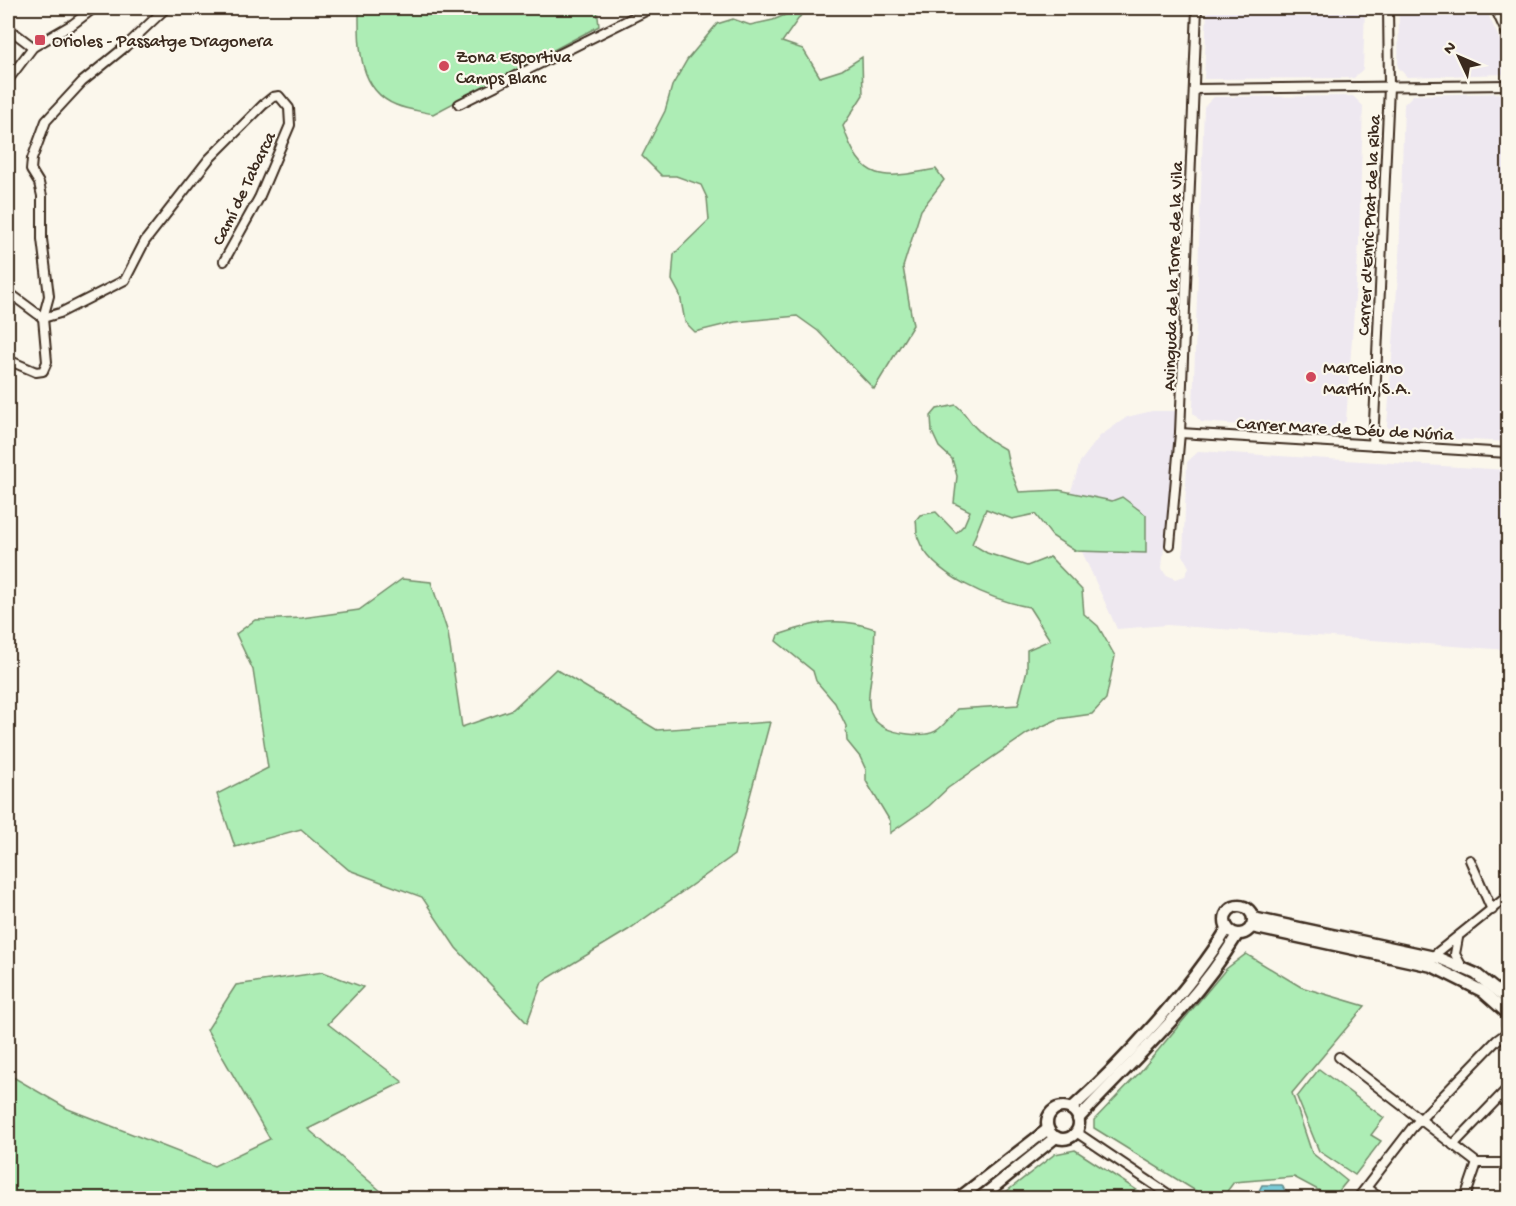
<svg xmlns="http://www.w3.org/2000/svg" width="1516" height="1206" font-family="'Gochi Hand',sans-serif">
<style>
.built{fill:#eee8f0}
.green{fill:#adedb5;stroke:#748c6a;stroke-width:1.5}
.water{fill:#7acad6;stroke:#618a8c;stroke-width:1.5}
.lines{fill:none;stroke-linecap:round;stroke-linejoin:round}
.street-casing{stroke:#3b2a1e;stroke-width:12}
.secondary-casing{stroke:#3b2a1e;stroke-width:15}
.street{stroke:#fbf7ec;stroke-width:8}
.secondary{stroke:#fbf7ec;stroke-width:10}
.poi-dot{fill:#d1495b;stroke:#fbf7ec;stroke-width:2}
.labels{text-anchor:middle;stroke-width:4.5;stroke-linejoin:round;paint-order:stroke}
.poi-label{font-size:18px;fill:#3b2a1e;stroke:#fbf7ec;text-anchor:start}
.street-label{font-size:18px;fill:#3b2a1e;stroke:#fbf7ec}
</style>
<rect width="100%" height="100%" fill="#fbf7ec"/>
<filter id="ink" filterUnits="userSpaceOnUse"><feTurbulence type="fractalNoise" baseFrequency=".0167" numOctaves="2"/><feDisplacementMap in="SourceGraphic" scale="12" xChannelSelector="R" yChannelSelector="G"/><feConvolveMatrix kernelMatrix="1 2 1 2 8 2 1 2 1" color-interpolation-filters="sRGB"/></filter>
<g filter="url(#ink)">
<g class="built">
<polygon points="1207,8 1365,8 1363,69 1354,78 1204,79"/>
<polygon points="1399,8 1485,8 1508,57 1508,74 1407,77 1398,67"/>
<polygon points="1508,93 1508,442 1396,436 1387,426 1399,261 1404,104 1413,95"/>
<polygon points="1353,96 1363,106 1359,242 1346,421 1334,432 1201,422 1193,413 1193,407 1204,107 1214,97"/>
<polygon points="1152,411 1177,411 1162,568 1165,574 1175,579 1185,576 1189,567 1183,556 1187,462 1199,451 1508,470 1508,650 1167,625 1117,629 1074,534 1070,494 1080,462 1100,436 1127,417"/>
</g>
<g class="green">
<path d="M359 8H597L599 26 433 114C421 111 408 110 396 105 357 89 359 44 359 8Z"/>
<path d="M802 8H806L782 42 803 49 820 77 842 70 862 57 863 95 843 126C862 184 883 179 936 169L944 180 921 210 903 267 913 325 874 389 818 331 797 316 735 322 695 332 685 322 680 295 672 280 674 254 709 220 707 198 701 185 676 176H662L642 156 665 111 672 86 687 60 717 24 733 19 750 25 773 20Z"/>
<path d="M956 405C965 412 968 420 975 427 984 437 995 444 1006 450L1009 466 1019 492 1059 490 1112 501 1122 497 1146 515V553L1075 551 1052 536 1035 514 1012 519 986 509 972 544 987 553 1027 566 1050 557 1082 590 1084 614 1098 626 1115 656 1106 699 1092 714 1058 719 1028 733 948 788 929 806 890 833V821L866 781V770L860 757 847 741 846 726 835 703 816 681 813 671 776 641 778 635C815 623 836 615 875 629 874 638 875 647 874 656 871 692 853 728 908 734 936 737 940 730 957 709L1018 705 1027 670V650L1050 640 1029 607C993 600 931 576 918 538 916 533 917 525 916 520L920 515 936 512 956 533 964 525 970 511 954 503 957 476 952 459 939 447 932 432 931 416 937 409Z"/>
<polygon points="402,579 431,582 448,633 462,727 513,709 556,669 657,730 770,722 734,855 628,930 542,982 527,1023 456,948 422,897 349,870 301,829 235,847 217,794 268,768 253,670 236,634 255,620 302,618 359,610"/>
<polygon points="1246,954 1301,987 1365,1006 1292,1093 1312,1153 1347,1181 1333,1198 1294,1177 1234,1182 1222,1198 1207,1198 1094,1128 1094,1120 1140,1072 1226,969"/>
<polygon points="323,972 363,987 328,1024 403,1082 308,1129 389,1198 8,1198 8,1074 68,1109 214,1166 270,1139 207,1030 236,985"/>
<polygon points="1319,1069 1384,1118 1371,1135 1381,1141 1355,1175 1319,1151 1297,1097"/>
<polygon points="1075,1150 1149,1198 998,1198 1055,1154"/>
</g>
<polygon class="water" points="1262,1185 1282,1185 1285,1191 1279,1198 1273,1198 1259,1191"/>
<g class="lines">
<g class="street-casing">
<g id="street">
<polyline points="1495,8 1508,36"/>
<polyline points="8,28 33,47"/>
<polyline points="8,80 33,47 73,24 94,8"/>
<polyline points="1195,89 1508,85"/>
<polyline points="459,104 652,8"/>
<polyline points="8,292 43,318"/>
<polyline points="43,318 60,313 125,280 145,241 209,159 263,105 273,97 279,96 289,108 290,125 259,198 224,261"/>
<polyline points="8,360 36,372 43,371 47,362 43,318 49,296 42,239 42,196 39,183 31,170 32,159 46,121 82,82 125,47 166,8"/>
<polyline points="1180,433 1508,453"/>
<polyline points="1373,445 1389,87 1388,8"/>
<polyline points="1170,545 1180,433 1197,8"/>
<polyline points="1470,860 1492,910"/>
<polyline points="1458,938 1455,954 1462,967"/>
<polyline points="1433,956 1508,896"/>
<polyline points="1339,1057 1477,1163 1508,1163"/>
<polyline points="1076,1132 1174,1198"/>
<polyline points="1453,1145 1508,1088"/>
<polyline points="1369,1190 1380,1198"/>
<polyline points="1358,1198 1412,1128 1497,1040 1508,1032"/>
<polyline points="1465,1198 1477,1163"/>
</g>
</g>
<g class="secondary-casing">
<g id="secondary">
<circle cx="1239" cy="920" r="14"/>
<polyline points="1253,918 1439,958 1476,974 1508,1000"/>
<polyline points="1252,927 1432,966 1482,991 1508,1014"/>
<polyline points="1508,1013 1508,1025"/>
<circle cx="1063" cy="1123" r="16"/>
<path d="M1071 1109C1123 1062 1191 988 1227 929"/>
<path d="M1078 1119C1133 1060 1195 1004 1237 935"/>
<polyline points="959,1198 1048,1129"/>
<polyline points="980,1198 1056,1137"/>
</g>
</g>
<use href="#street" class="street"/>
<use href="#secondary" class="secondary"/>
</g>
</g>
<g class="poi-dot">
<rect x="34" y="34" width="12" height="12" rx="3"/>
<circle cx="444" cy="66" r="6"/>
<circle cx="1311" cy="377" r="6"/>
</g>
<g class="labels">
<g class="poi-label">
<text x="52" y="46">Orioles - Passatge Dragonera</text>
<text x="456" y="62">Zona Esportiva<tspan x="456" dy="21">Camps Blanc</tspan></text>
<text x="1323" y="373">Marceliano<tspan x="1323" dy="21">Martín, S.A.</tspan></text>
</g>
<g class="street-label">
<text transform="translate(243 188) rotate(-64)" y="6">Camí de Tabarca</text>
<text transform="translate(1368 225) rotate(-87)" y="6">Carrer d'Enric Prat de la Riba</text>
<text transform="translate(1172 276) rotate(-88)" y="6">Avinguda de la Torre de la Vila</text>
<text transform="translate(1345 428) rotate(3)" y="6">Carrer Mare de Déu de Núria</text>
</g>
</g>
<rect width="1516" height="1206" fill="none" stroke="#fbf7ec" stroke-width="30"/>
<rect x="15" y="15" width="1486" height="1176" fill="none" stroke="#3b2a1e" stroke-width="2" filter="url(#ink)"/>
<g transform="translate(1459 57) rotate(314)" stroke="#fbf7ec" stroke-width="4.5" paint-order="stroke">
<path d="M0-4.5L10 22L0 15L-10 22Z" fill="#3b2a1e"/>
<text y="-9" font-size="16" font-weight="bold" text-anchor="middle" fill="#3b2a1e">N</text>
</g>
</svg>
